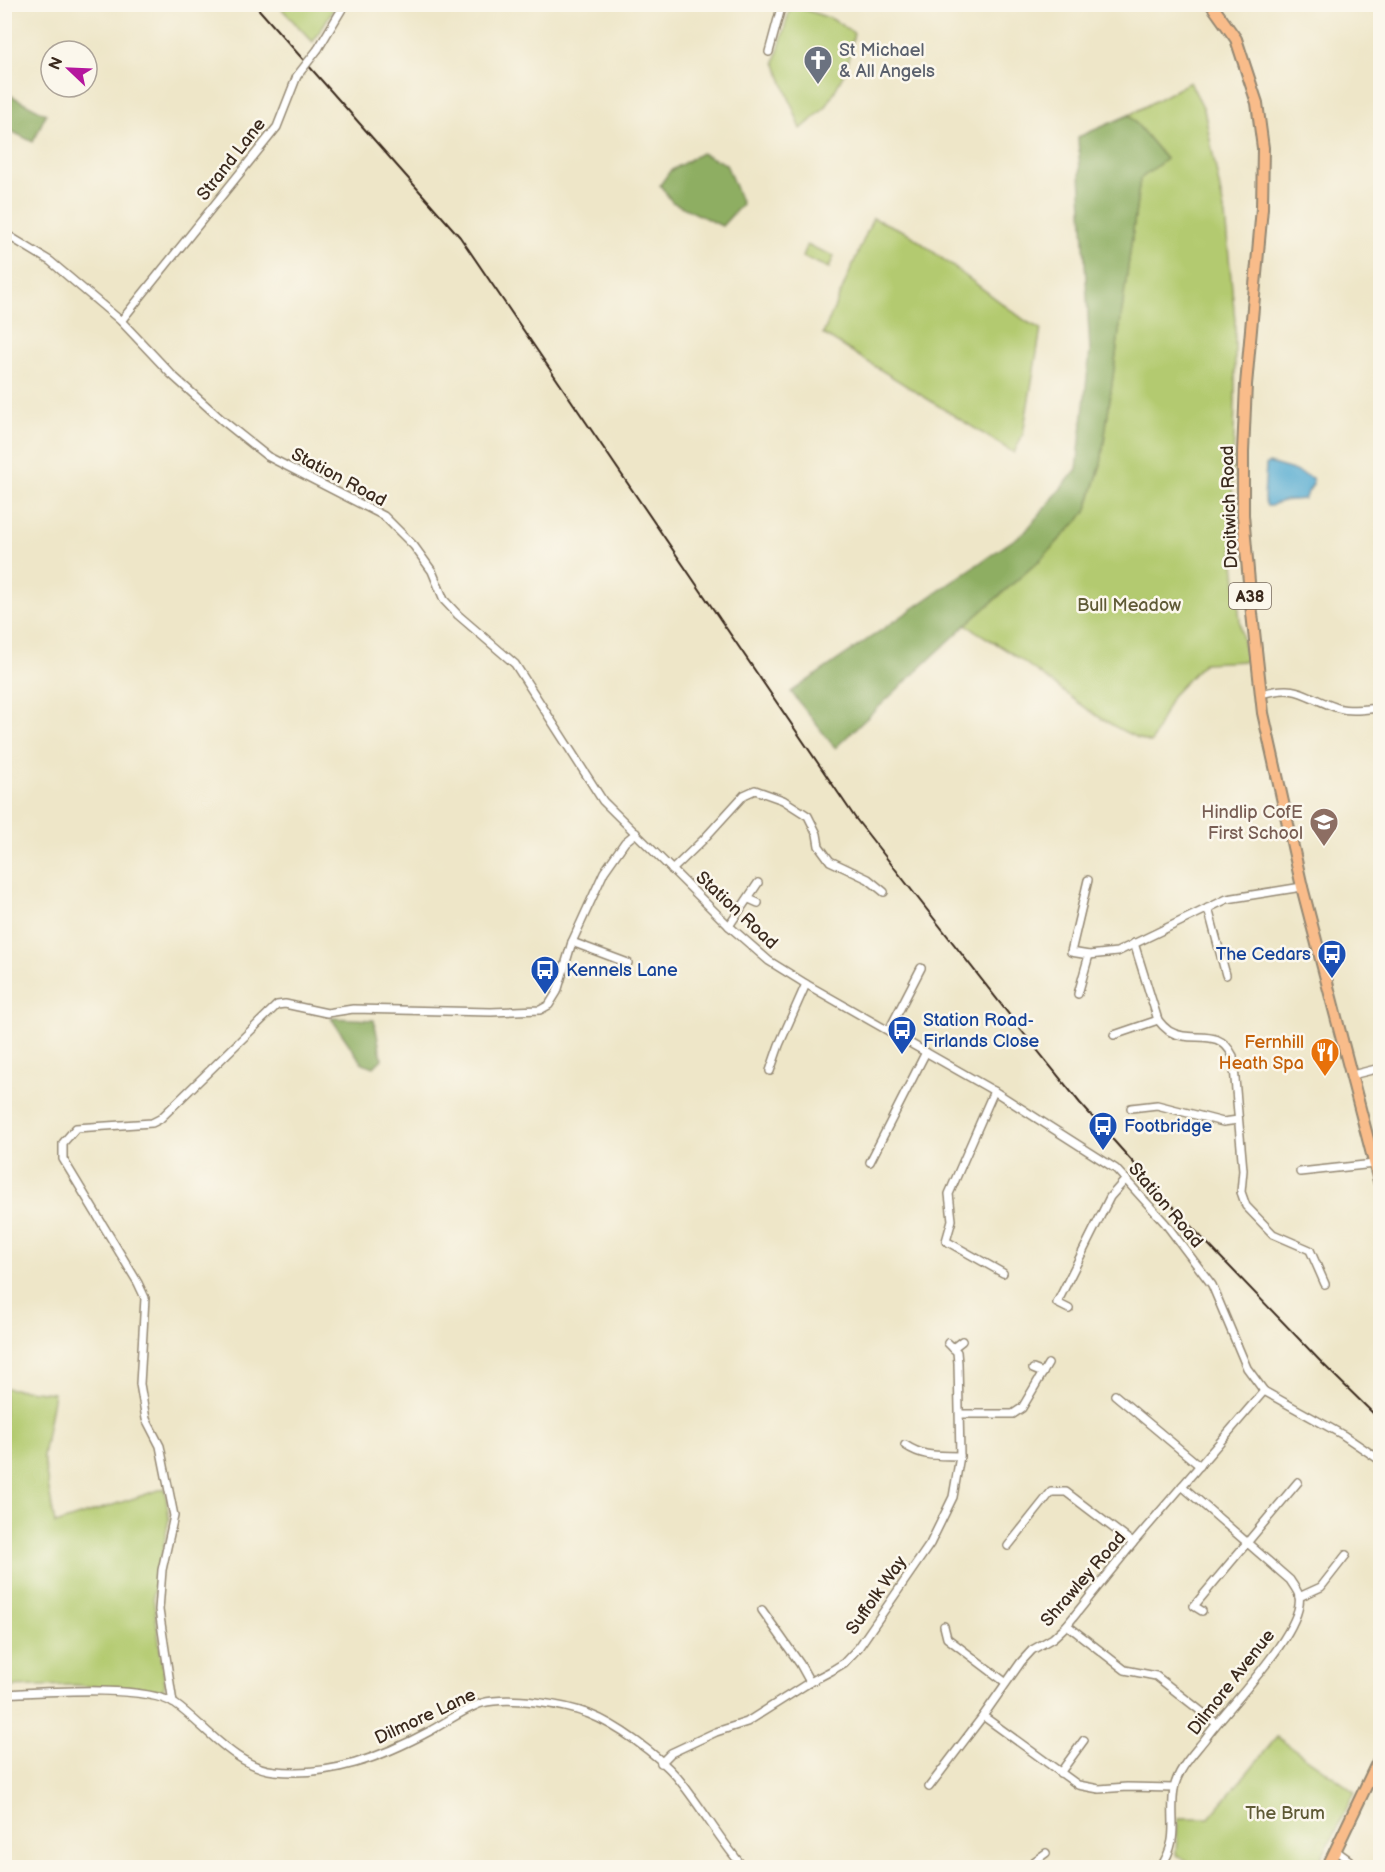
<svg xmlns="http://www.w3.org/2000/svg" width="1385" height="1872" font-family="'Balsamiq Sans',sans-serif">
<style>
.green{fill:#b3ca6f;stroke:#777a46;stroke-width:1.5}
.forest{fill:#8eae62;stroke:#646c40;stroke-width:1.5}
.water{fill:#55abd1;stroke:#486a78;stroke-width:1.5}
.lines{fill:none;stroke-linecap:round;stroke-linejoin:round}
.street-casing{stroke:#948873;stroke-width:10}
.primary-casing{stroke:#948873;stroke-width:14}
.street{stroke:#fff;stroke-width:7}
.primary{stroke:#f9bc8a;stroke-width:10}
.rail{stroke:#3b2a1e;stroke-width:2}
.street-bridge-casing{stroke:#948873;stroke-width:10;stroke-linecap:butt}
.street-bridge{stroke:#fff;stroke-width:7}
.labels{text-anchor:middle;stroke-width:5;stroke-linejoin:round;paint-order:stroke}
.shield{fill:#fbf7ec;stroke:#75685c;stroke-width:1.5}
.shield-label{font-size:16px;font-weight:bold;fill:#3b2a1e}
.worship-label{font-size:18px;fill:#5b616d;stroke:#fbf7ec;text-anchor:start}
.street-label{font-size:18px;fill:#3b2a1e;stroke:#fbf7ec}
.park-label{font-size:18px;fill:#5f5a36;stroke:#fbf7ec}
.education-label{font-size:18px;fill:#785e54;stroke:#fbf7ec;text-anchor:end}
.transit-label{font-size:18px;fill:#164399;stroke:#fbf7ec;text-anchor:start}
.food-label{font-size:18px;fill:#c56008;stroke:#fbf7ec;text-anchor:end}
</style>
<rect width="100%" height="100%" fill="#fbf7ec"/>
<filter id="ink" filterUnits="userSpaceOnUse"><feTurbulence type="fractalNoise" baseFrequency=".0167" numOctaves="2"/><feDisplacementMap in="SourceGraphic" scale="12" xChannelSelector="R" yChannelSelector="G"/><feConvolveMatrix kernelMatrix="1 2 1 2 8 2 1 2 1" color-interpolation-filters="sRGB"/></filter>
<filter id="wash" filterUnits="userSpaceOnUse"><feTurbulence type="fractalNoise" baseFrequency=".008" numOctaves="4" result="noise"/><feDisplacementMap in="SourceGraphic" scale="24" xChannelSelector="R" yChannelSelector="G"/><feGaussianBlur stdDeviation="1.35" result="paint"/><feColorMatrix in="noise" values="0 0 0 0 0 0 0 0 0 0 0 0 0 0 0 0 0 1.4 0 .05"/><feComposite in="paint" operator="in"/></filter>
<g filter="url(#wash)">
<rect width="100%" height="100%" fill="#eee6c8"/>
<g class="green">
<polygon points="278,5 336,5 313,42"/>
<polygon points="791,5 832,19 854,33 846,70 826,107 801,129 775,62"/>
<path d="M1190 82 1204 109 1225 215 1235 320V403L1232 496 1233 553 1241 630 1247 661 1204 663 1172 696 1151 743C1101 726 1064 690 1021 660 1004 647 984 637 966 625L1041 559 1086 512 1101 464 1140 179 1166 159 1129 115Z"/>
<polygon points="873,218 908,233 1027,322 1041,329 1023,434 1014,453 823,334"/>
<polygon points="807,245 834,256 829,268 803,257"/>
<polygon points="4,1388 54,1393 43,1456 55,1524 165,1488 169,1519 153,1596 165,1684 163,1691 156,1693 76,1685 5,1687"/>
<polygon points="1277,1737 1355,1792 1317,1867 1196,1867 1176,1854 1178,1818 1209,1818"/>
</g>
<g class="forest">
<polygon points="4,92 46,114 33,142 5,128"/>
<polygon points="1129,115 1166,159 1140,179 1101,464 1086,512 1041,559 966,625 835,748 791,692 1025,532 1077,469 1090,351 1078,137"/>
<polygon points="701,153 726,164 742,204 722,226 672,202 660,185 670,171"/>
<polygon points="331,1018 374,1020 382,1059 374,1067 362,1063"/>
</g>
<path class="water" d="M1269 463 1290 469 1312 478 1313 484 1304 499C1292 501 1281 499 1271 506H1267L1264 499 1266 465Z"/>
</g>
<g filter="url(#ink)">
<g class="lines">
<g class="street-casing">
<g id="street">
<polyline points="318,49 345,4"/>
<polyline points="769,52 782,4"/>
<polyline points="4,233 50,261 121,321 171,374 222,420 267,456 384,516 414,546 432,571 444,600 458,615 515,664 603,801 729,926 769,961 806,984 994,1091 1116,1169 1165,1223 1212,1285 1247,1368 1264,1391 1343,1435 1380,1460"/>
<polyline points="121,321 277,127 297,76"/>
<path d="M1261 694C1301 683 1303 697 1338 708 1351 712 1367 709 1380 708"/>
<polyline points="672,870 703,840 744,795 755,790 783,800 808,816 817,834 819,846 830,861 868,879 884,892"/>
<polyline points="749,899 758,903"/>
<polyline points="1208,908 1226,975"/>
<polyline points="729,926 758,883"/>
<polyline points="572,942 628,963"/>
<path d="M1134 943 1158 1020C1161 1024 1165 1028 1169 1031 1192 1045 1218 1025 1233 1056L1243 1170 1241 1192 1246 1206 1273 1234 1310 1250 1325 1284"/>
<polyline points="1089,955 1117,952 1227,899 1302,887"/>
<polyline points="1078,994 1089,955 1071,952 1088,880"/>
<polyline points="889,1030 921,968"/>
<polyline points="1114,1035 1158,1020"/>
<polyline points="770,1071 779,1045 806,984"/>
<polyline points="1352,1075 1380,1068"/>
<polyline points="994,1091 949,1194 952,1220 946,1241 1003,1273"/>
<polyline points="1131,1108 1157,1105 1223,1122 1238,1120"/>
<polyline points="870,1162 926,1052"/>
<polyline points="1300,1172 1374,1164"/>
<polyline points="1069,1309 1057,1303 1110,1197 1126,1179"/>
<polyline points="953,1348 962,1341"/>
<polyline points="1033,1369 1043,1373"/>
<polyline points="1115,1395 1200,1466"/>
<polyline points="960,1414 1013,1414 1022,1408 1048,1364"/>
<path d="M905 1445C925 1458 938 1455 960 1456"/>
<polyline points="1008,1546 1051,1492 1066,1492 1133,1543"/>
<polyline points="1299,1597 1321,1587 1346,1555"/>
<polyline points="762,1610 800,1664 810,1682"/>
<polyline points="1202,1611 1194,1606 1298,1482"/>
<polyline points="1067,1625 1125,1670 1156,1676 1216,1723"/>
<polyline points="944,1626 947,1638 1005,1682"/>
<path d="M4 1694C42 1692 146 1684 175 1704 205 1725 235 1767 275 1771 330 1777 382 1757 430 1731 443 1724 468 1707 482 1703 509 1696 563 1704 589 1714 617 1725 657 1754 677 1777 701 1806 719 1839 744 1868"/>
<polyline points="173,1703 159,1610 162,1570 174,1516 160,1446 146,1419 140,1384 145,1298 138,1283 63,1159 63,1143 76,1128 152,1123 160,1119 277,1005 285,1004 327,1013 353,1009 491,1012 540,1010 549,1005 557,992 572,942 604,872 625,842 636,833"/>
<polyline points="983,1716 1078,1785 1099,1789 1127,1787 1174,1788"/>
<polyline points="661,1763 671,1753 716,1732 747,1722 810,1682 831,1671 844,1663 859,1647 930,1544 953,1497 960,1456 958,1363 957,1352 948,1343"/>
<polyline points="1060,1773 1084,1740"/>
<polyline points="929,1787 983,1716 1021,1662 1032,1650 1053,1638 1067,1625 1133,1543 1264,1391"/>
<polyline points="1335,1850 1360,1868"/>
<polyline points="1025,1868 1046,1853"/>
<path d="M1160 1868C1181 1838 1169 1820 1174 1789 1177 1770 1194 1753 1205 1739 1225 1710 1306 1630 1299 1596 1298 1591 1293 1585 1290 1580L1182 1486"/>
</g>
</g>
<g class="primary-casing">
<g id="primary">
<polyline points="1211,4 1236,39 1257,103 1263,148 1262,208 1246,385 1243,452 1243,515 1251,604 1263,713 1302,887 1380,1185"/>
<polyline points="1327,1868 1380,1757"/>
</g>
</g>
<use href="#street" class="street"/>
<use href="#primary" class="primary"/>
<polyline class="rail" points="254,4 460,237 856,819 1025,1035 1080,1103 1183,1218 1324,1365 1380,1420"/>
<g class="street-bridge-casing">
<polyline id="street-bridge" points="297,76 318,49"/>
</g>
<use href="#street-bridge" class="street-bridge"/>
</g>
</g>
<defs>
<g id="church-pin" transform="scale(1.5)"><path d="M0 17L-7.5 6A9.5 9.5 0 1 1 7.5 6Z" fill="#6b7280" stroke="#fbf7ec"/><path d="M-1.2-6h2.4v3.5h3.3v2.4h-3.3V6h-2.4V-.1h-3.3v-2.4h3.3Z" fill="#fff"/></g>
<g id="school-pin" transform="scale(1.5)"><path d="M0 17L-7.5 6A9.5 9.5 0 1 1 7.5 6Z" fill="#8d6e63" stroke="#fbf7ec"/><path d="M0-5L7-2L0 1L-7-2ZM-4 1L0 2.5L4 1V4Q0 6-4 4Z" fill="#fff"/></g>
<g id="bus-pin" transform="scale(1.5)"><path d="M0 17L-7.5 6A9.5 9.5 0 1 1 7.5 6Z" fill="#1a4fb4" stroke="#fbf7ec"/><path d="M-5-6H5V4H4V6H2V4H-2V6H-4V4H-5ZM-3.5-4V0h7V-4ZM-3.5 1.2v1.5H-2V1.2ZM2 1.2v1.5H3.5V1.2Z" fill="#fff"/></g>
<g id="restaurant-pin" transform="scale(1.5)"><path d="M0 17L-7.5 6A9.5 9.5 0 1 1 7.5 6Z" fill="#e8710a" stroke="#fbf7ec"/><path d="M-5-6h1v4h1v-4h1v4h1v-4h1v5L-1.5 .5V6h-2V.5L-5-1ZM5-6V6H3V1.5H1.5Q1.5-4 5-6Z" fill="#fff"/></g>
</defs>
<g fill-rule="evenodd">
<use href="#church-pin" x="818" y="60"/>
<use href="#school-pin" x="1324" y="822"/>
<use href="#bus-pin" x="1332" y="954"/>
<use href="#bus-pin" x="545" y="970"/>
<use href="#bus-pin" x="902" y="1030"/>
<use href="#restaurant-pin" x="1325" y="1052"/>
<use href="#bus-pin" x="1103" y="1126"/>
</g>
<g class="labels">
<rect class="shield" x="1229" y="583" width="42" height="26" rx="4.5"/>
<g class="shield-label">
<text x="1250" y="602">A38</text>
</g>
<g class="worship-label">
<text x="839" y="56">St Michael<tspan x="839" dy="21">&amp; All Angels</tspan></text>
</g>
<g class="street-label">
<text transform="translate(231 159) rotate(-52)" y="6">Strand Lane</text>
<text transform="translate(339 477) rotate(28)" y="6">Station Road</text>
<text transform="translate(1229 507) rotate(-92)" y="6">Droitwich Road</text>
<text transform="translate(737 910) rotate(43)" y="6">Station Road</text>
<text transform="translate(1166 1205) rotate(50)" y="6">Station Road</text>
<text transform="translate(1083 1579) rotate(-49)" y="6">Shrawley Road</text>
<text transform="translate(876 1595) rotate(-55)" y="6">Suffolk Way</text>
<text transform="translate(1231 1682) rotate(-52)" y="6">Dilmore Avenue</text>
<text transform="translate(425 1716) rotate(-25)" y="6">Dilmore Lane</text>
</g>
<g class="park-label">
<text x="1129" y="611">Bull Meadow</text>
<text x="1285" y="1819">The Brum</text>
</g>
<g class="education-label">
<text x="1303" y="818">Hindlip CofE<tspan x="1303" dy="21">First School</tspan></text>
</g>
<g class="transit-label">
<text x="1311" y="960" text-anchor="end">The Cedars</text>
<text x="566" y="976">Kennels Lane</text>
<text x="923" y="1026">Station Road-<tspan x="923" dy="21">Firlands Close</tspan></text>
<text x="1124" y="1132">Footbridge</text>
</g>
<g class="food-label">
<text x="1304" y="1048">Fernhill<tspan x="1304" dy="21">Heath Spa</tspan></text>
</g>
</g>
<rect width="1385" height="1872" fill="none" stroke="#fbf7ec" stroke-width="24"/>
<g transform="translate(69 69) rotate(293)"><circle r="28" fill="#fbf7ec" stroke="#aea59a" stroke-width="1.5"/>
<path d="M0-4.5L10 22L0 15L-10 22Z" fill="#b5179e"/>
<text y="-9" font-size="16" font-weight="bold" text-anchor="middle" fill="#3b2a1e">N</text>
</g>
</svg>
